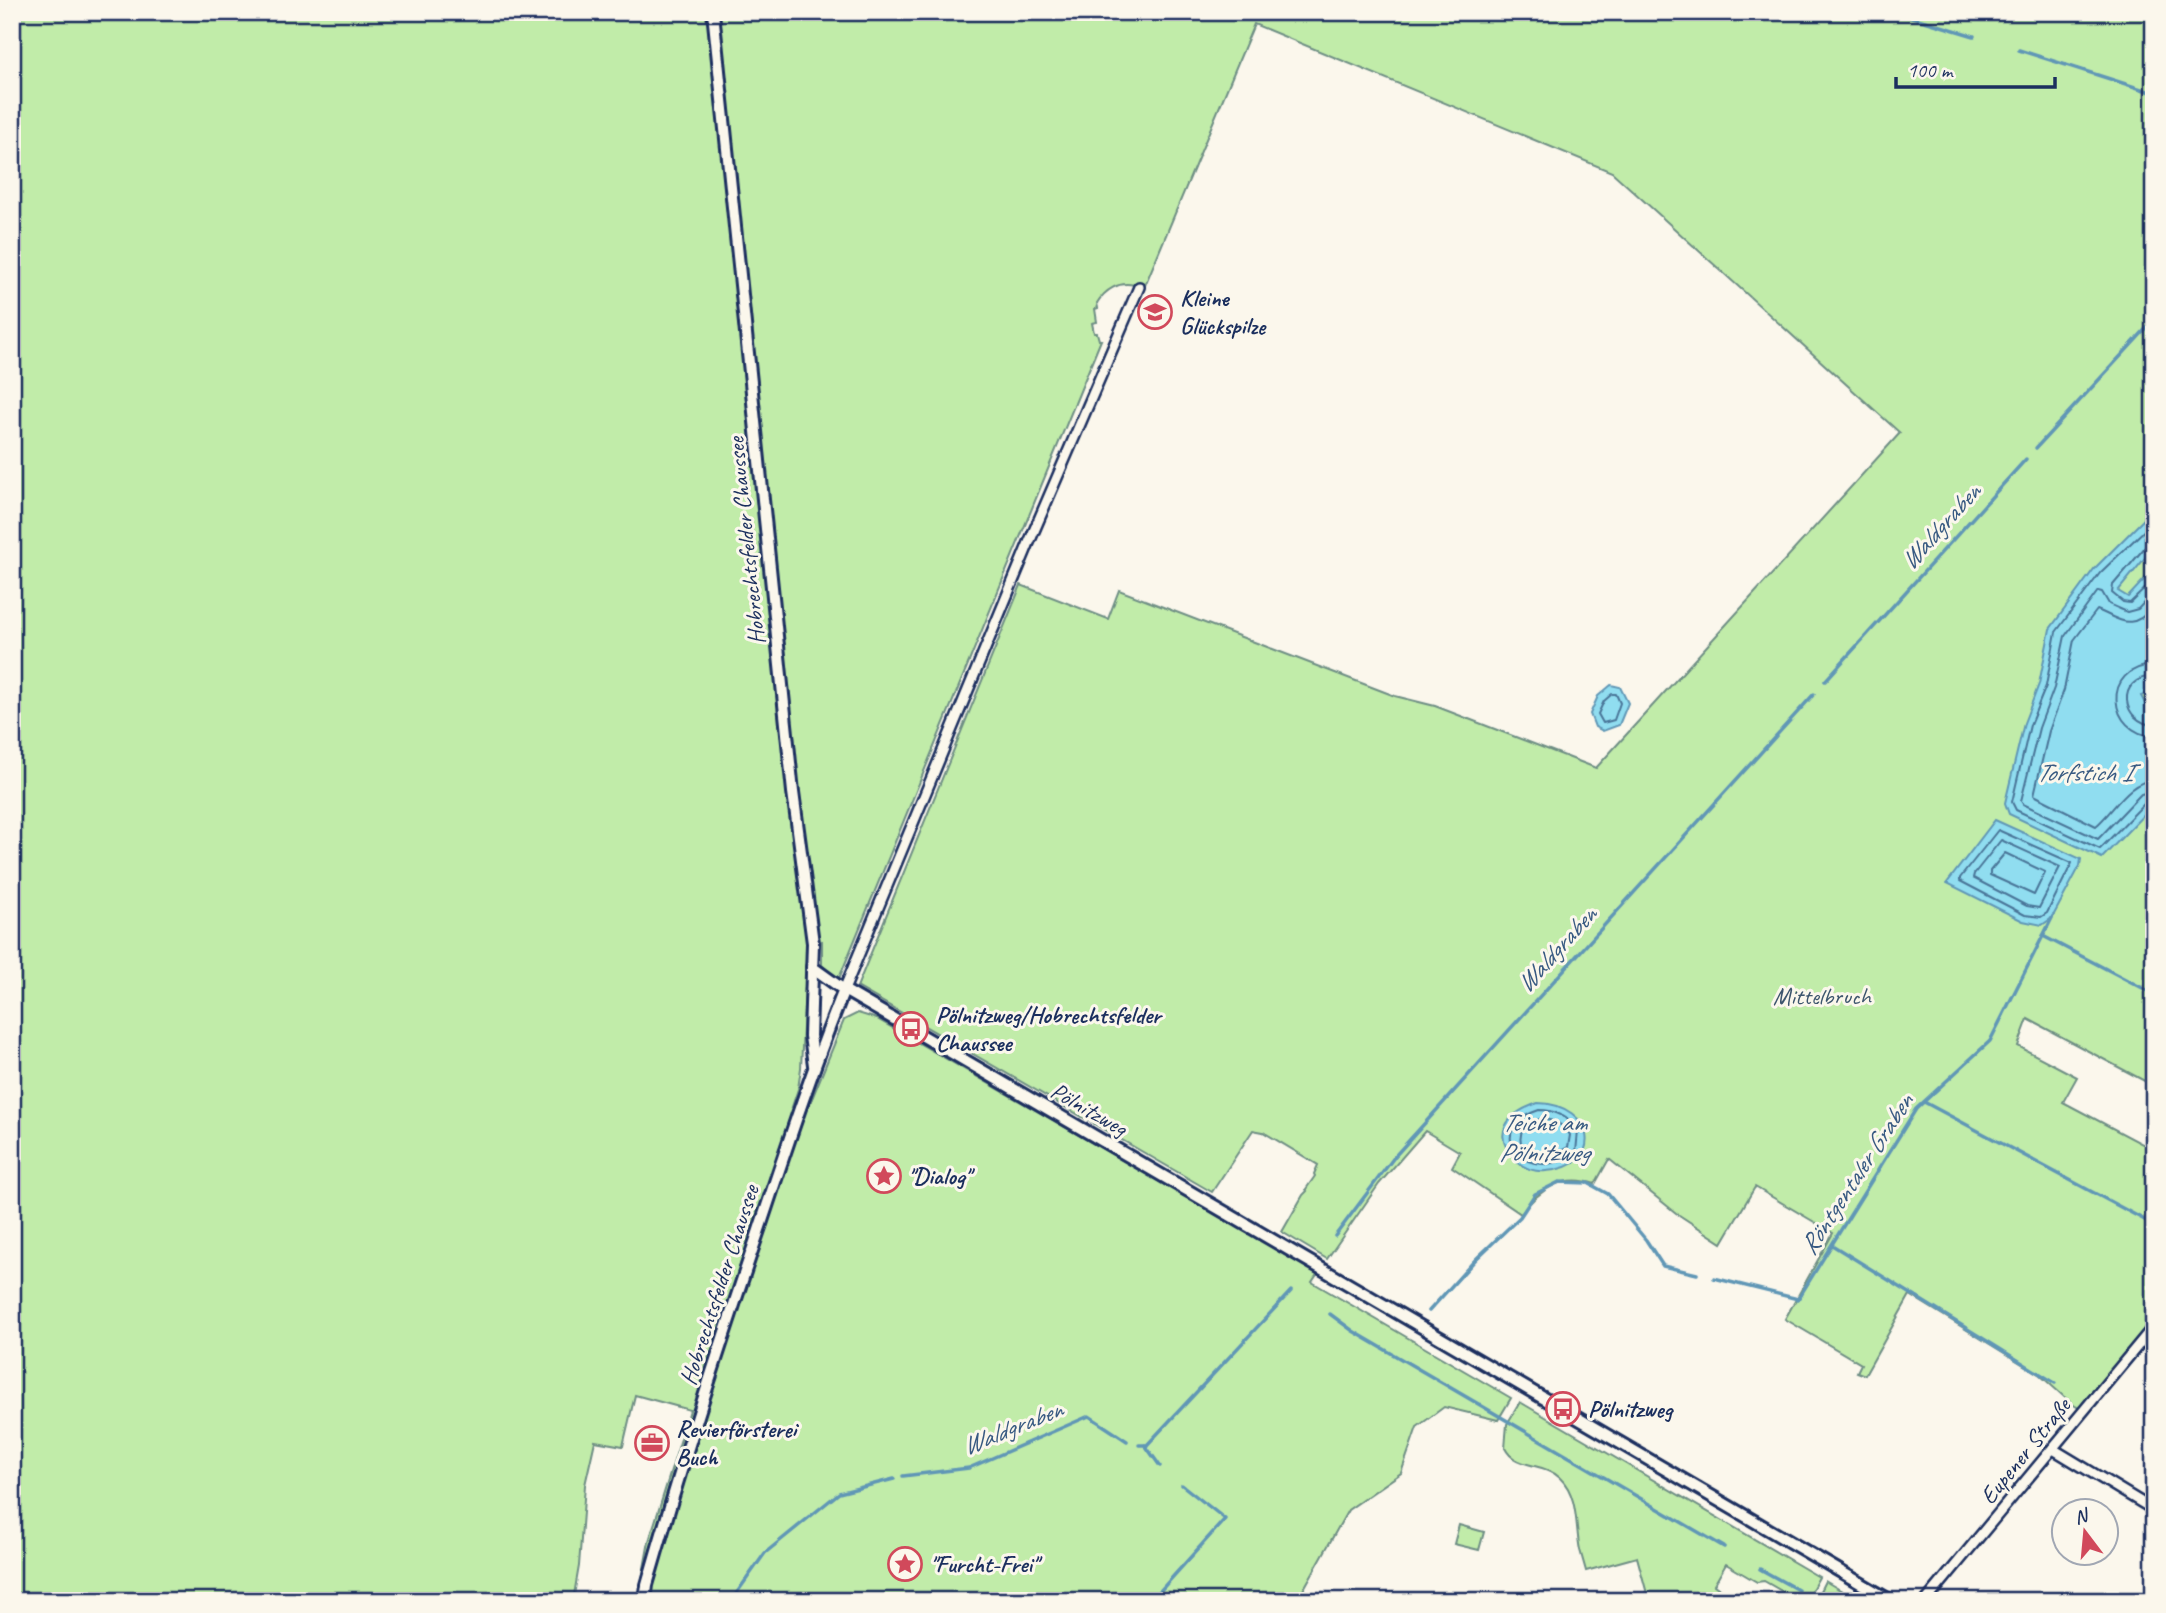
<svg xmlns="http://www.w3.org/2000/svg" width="2166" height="1613" font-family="Caveat,sans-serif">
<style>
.green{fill:#c1eca9;stroke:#6e8e84;stroke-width:2}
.water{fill:#90ddf0;stroke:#6197b6;stroke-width:2}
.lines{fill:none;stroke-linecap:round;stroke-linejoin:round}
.shore{stroke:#4a7598;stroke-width:2}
.stream{stroke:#6197b6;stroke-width:3.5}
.minor-casing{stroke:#1b2f5e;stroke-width:14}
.tertiary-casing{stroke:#1b2f5e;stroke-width:16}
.minor{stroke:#fbf7ec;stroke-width:9}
.tertiary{stroke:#fbf7ec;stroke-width:10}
.labels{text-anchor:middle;stroke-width:6;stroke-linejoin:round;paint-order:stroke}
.poi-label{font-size:24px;font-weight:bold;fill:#1b2f5e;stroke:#fbf7ec;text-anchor:start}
.street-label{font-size:24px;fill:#1b2f5e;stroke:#fbf7ec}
.park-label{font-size:24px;fill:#3c556d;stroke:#fbf7ec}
.water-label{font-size:26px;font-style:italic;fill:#385a82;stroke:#fbf7ec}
</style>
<rect width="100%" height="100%" fill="#fbf7ec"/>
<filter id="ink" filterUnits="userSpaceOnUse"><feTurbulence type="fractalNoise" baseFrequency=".0143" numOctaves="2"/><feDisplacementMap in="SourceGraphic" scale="14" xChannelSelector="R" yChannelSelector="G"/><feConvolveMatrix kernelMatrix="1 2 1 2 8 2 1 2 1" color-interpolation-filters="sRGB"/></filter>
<g filter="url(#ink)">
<g class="green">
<path d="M12 12H2154V1086L2028 1019 2018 1046 2077 1077 2063 1102 2154 1150V1322L2082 1410 2072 1404 2040 1375 1910 1295 1865 1375 1857 1372 1861 1364 1785 1319 1833 1233 1755 1187 1722 1243 1676 1213 1609 1159 1595 1184C1564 1173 1539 1189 1521 1214L1452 1167 1460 1152 1425 1131 1379 1184 1327 1259 1282 1232 1303 1195 1307 1191 1306 1189 1315 1176 1314 1174 1318 1165 1263 1132 1253 1130 1212 1192 857 987 1021 585 1108 619 1119 590 1395 696 1435 706 1596 768 1900 433 1612 172 1254 24 1141 295 1134 285C1119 281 1105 290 1097 303L1098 308 1095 309 1097 322 1092 323 1094 333H1097L1099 340H1101L838 981 822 965V941L807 945 801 1068 798 1089 792 1107 809 1106 844 1020 858 1013 877 1019 1318 1273 1312 1282 1511 1398 1498 1420 1444 1407 1417 1427 1401 1473 1348 1510 1297 1601H638L649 1541 690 1410 635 1395 623 1446 595 1441 585 1485 579 1566 573 1601H12Z"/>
<path d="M1520 1402 1819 1577 1806 1601H1799L1764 1581 1757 1582 1726 1564 1714 1585 1725 1593 1723 1601H1649L1637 1557 1586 1571C1584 1564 1582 1557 1580 1550 1575 1527 1579 1496 1560 1478 1544 1462 1515 1469 1505 1448L1507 1424Z"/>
<polygon points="1459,1525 1484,1532 1479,1550 1454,1544"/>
<polygon points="1825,1581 1859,1601 1815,1601"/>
</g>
<g class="water">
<polygon points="2154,514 2154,547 2118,591 2128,597 2154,569 2154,691 2141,696 2147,707 2154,711 2154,804 2102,858 2009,814 2005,803 2024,723 2039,684 2050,629 2094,569 2147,516"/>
<polygon points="1611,685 1620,687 1628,703 1619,725 1603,731 1595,727 1590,714 1598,696"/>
<polygon points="1995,820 2081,859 2080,866 2052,918 2042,925 2023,921 1947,883"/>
<path d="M1538 1103C1595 1104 1607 1167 1546 1171 1536 1172 1524 1169 1517 1161 1489 1134 1508 1113 1538 1103Z"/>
</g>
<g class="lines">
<g class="shore">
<polyline points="2154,521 2100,573 2056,632 2046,686 2030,725 2012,802 2016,810 2100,849 2146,802 2154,800"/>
<polyline points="2154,543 2146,546 2113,585 2112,593 2123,602 2130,603 2154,580"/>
<polyline points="2154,592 2138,609 2127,612 2109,604 2102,592 2098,591 2065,636 2054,688 2039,728 2021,801 2023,804 2098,839 2141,794 2154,791"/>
<path d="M2154 607C2130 632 2122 620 2097 610L2074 640 2064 690 2049 731 2034 795 2096 826C2114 811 2128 781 2154 780"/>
<path d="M2154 665C2100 667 2108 734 2154 736"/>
<path d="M2154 676C2114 678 2122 723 2154 725"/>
<polygon points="1612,694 1616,694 1620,703 1614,720 1603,723 1598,714 1604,701"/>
<polygon points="1998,830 2072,863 2047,913 2041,917 2025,915 1960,881 1960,878"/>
<polygon points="2001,840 2060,867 2039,908 2027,906 1973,878 1974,874"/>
<polygon points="2005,853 2045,872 2034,895 1990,875 1990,871"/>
<path d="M1539 1110C1556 1110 1569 1117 1578 1131L1576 1152C1528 1189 1478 1130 1539 1110Z"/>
<path d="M1540 1119C1552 1119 1564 1124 1570 1135L1568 1147C1550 1159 1510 1159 1523 1128Z"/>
</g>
<g class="stream">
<polyline points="1895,12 1974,36"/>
<polyline points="2019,50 2154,93"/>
<polyline points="2036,448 2154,320"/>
<polyline points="1825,681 2026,459"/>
<polyline points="2043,936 2154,994"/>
<polyline points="1924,1102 2154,1225"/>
<polyline points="1335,1236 1395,1156 1814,694"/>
<polyline points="1832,1245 2055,1383"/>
<polyline points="1714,1278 1798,1299 1916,1109 1990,1041 2053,916"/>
<polyline points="1429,1311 1476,1259 1520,1217 1535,1194 1559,1182 1588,1183 1608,1194 1646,1240 1663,1266 1697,1274"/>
<polyline points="1330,1314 1353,1331 1724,1547"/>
<polyline points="1139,1445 1147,1445 1291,1291"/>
<polyline points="1145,1445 1160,1466"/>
<polyline points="903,1476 969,1468 1089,1416 1127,1441"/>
<polyline points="1760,1569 1798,1590"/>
<polyline points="731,1601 765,1553 839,1493 894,1479"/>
<polyline points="1151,1601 1225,1519 1182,1485"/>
</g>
<g class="minor-casing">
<g id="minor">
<polyline points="844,990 1028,545 1139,287"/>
<polyline points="2053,1449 2154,1510"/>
<polyline points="1926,1601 2154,1326"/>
</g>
</g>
<g class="tertiary-casing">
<g id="tertiary">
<polyline points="713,12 793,792 813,943 810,1036 814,1065"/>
<polyline points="812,967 844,990 911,1029 1891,1601"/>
<path d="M645 1601 647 1585C681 1466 719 1348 759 1230 786 1149 812 1069 844 990"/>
</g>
</g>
<use href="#minor" class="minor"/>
<use href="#tertiary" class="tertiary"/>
</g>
</g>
<defs>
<g id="school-ring" transform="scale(1.75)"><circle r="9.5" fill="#fbf7ec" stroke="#d1495b" stroke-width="1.5"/><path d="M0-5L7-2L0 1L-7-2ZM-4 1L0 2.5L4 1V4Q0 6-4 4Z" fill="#d1495b"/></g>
<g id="bus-ring" transform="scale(1.75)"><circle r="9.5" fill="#fbf7ec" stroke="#d1495b" stroke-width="1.5"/><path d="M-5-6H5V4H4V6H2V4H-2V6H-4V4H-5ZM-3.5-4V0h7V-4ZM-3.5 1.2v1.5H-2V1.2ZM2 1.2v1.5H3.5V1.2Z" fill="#d1495b"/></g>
<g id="sight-ring" transform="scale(1.75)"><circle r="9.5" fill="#fbf7ec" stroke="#d1495b" stroke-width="1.5"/><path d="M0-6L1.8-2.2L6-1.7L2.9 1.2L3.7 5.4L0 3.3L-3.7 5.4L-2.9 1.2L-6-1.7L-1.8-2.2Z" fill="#d1495b"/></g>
<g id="office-ring" transform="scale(1.75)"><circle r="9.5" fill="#fbf7ec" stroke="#d1495b" stroke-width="1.5"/><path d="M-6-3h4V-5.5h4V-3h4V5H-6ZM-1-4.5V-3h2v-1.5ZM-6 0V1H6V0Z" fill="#d1495b"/></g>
</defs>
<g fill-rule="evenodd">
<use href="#school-ring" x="1155" y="312"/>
<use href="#bus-ring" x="911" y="1029"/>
<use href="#sight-ring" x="884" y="1176"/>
<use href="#bus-ring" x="1563" y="1409"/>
<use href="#office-ring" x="652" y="1443"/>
<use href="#sight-ring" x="905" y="1564"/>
</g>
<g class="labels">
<g class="poi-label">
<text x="1180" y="306">Kleine<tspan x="1180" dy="28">Glückspilze</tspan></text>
<text x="936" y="1023">Pölnitzweg/Hobrechtsfelder<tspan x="936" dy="28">Chaussee</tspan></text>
<text x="908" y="1184">"Dialog"</text>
<text x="1588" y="1417">Pölnitzweg</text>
<text x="676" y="1437">Revierförsterei<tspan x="676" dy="28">Buch</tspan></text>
<text x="930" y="1572">"Furcht-Frei"</text>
</g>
<g class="street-label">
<text transform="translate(746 541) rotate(-96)" y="8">Hobrechtsfelder Chaussee</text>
<text transform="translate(1089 1109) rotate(30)" y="8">Pölnitzweg</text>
<text transform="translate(719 1285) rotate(-72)" y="8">Hobrechtsfelder Chaussee</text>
<text transform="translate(2025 1451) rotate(-51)" y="8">Eupener Straße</text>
</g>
<g class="park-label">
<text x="1822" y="1004">Mittelbruch</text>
</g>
<g class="water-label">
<text transform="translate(1940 526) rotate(-48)" y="9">Waldgraben</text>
<text x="2084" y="781">Torfstich I</text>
<text transform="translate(1556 949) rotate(-48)" y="9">Waldgraben</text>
<text x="1544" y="1131">Teiche am<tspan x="1544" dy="30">Pölnitzweg</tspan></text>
<text transform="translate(1856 1174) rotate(-57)" y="9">Röntgentaler Graben</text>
<text transform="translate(1012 1427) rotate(-22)" y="9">Waldgraben</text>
</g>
</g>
<rect width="2166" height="1613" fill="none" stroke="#fbf7ec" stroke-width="42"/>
<rect x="21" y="21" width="2124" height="1571" fill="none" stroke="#1b2f5e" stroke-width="2.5" filter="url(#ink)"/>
<g transform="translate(2085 1532) rotate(344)"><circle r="33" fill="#fbf7ec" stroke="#a1a7b3" stroke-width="2"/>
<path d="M0-5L12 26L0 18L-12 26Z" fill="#d1495b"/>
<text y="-10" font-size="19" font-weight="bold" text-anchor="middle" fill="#1b2f5e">N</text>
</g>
<path d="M1896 77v10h159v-10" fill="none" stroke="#1b2f5e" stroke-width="3.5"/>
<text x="1907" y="77" font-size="21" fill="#1b2f5e" stroke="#fbf7ec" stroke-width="5" paint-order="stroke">100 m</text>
</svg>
